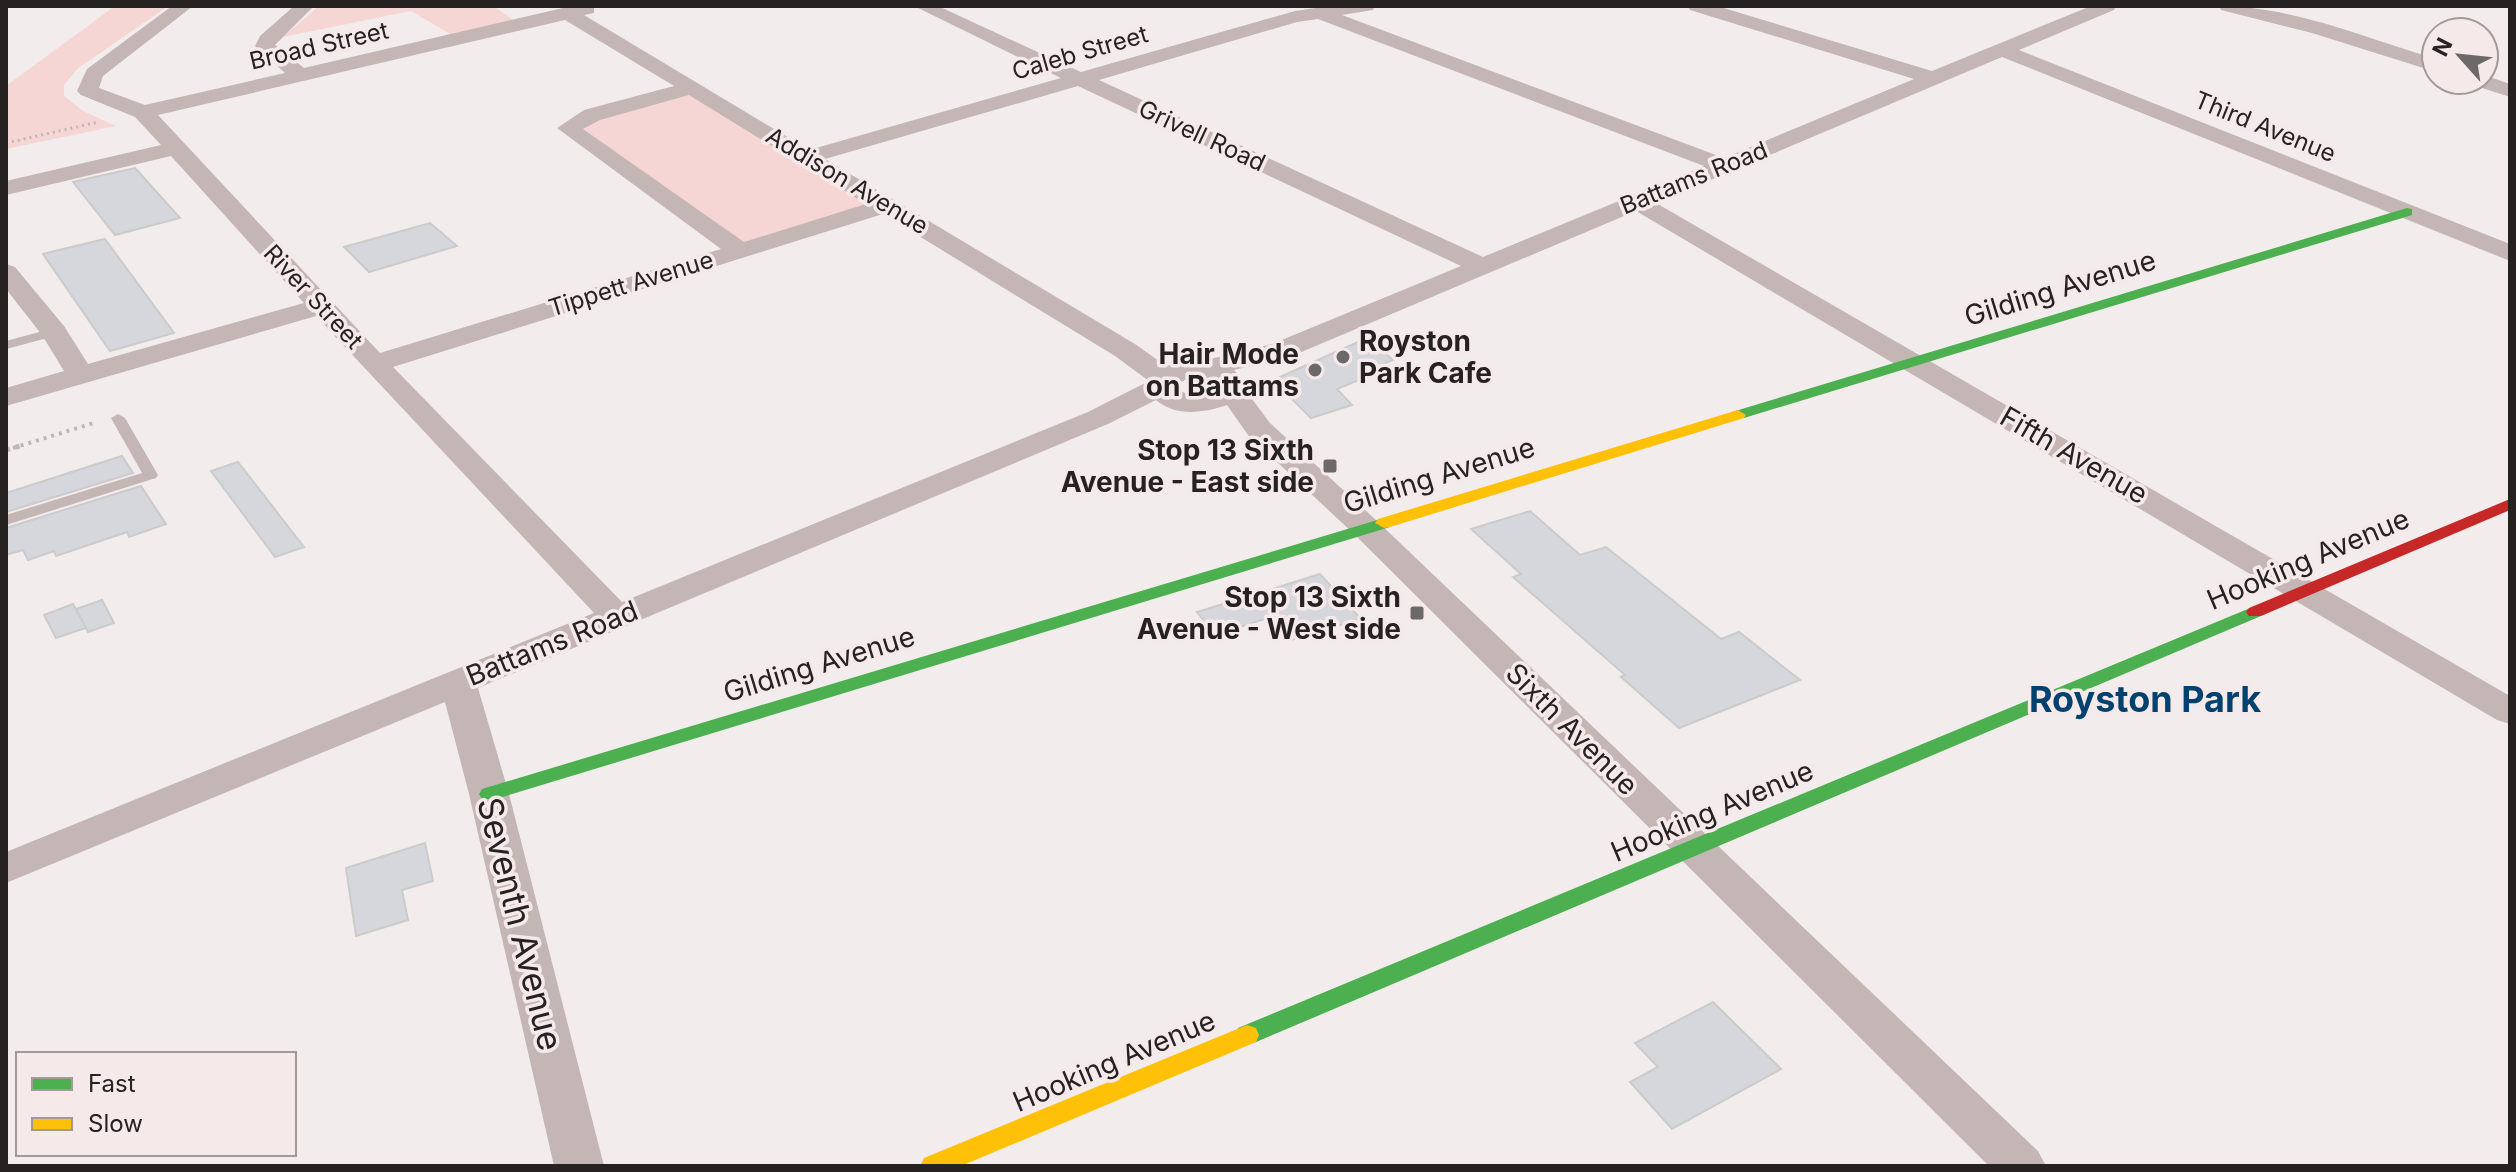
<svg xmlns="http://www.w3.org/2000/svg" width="2516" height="1172" font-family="Inter,sans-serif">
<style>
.green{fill:#f6d5d5}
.building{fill:#d5d7dc;stroke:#cccbcc;stroke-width:2}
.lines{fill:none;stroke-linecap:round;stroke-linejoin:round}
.path-far2{stroke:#c1b6b6;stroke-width:3;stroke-dasharray:2 4;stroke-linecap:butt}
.path-far1{stroke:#c1b6b6;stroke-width:4;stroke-dasharray:3 5;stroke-linecap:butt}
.path{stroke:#c1b6b6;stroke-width:5;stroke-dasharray:4 6;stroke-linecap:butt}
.lane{fill:#c5b6b6;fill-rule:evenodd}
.street{fill:#c5b6b6;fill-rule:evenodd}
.fast{fill:#4caf50;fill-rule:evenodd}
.slow{fill:#ffc107;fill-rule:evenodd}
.jam{fill:#c62828;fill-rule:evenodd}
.poi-dot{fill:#6e6969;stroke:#f6e9e9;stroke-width:3}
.labels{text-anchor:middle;stroke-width:7;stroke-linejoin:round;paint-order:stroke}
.far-street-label{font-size:24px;fill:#262222;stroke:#f6e9e9}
.street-label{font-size:28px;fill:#262222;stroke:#f6e9e9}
.poi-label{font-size:28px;font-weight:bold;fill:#262222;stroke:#f6e9e9;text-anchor:end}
.near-street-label{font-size:34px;fill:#262222;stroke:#f6e9e9}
.district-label{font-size:36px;font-weight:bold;fill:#004170;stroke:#f6e9e9}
</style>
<rect width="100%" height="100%" fill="#f3ecec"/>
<g class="green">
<polygon points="115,6 168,6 77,69 64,85 64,96 83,111 116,126 6,149 6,86"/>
<polygon points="319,6 494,6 514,21 452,35 411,11 283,37"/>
<polygon points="688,89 888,205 739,250 568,128"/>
</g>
<g class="building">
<polygon points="135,168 180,218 115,235 73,182"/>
<polygon points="430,223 457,246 369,272 344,247"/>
<polygon points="105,239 174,333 110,351 43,254"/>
<polygon points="1367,338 1393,360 1368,370 1373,374 1337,389 1352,405 1311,418 1273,380"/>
<polygon points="122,456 133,473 6,512 6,493"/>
<polygon points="238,462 304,547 275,557 211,471"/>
<polygon points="141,486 166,524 129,537 127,532 56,556 54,551 28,560 23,550 6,555 6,528"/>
<polygon points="1530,511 1580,555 1606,547 1721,639 1739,632 1800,680 1679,728 1621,677 1625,675 1513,577 1521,574 1471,529"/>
<polygon points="1320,574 1361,619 1291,640 1271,617 1215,635 1197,612"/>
<polygon points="102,600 114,623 88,632 76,609"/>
<polygon points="73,604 86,628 56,638 44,615"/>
<polygon points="425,843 433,881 402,890 408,920 356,936 346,868"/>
<polygon points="1713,1002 1781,1069 1672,1129 1630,1082 1658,1067 1635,1043"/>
</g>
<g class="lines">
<polyline class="path-far2" points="6,143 99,122"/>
<polyline class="path-far1" points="13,448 97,422"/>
<polyline class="path" points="6,450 20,446"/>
<g class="lane">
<polygon points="54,328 60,332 59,335 6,349 6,341"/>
<polygon points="118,414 125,418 158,475 156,478 6,525 6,515 142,473 111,418"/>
</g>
<g class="street">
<path d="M172 6H193L103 76 99 88 145 105 285 73 255 46 260 36 294 6H314L275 45 304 68 567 7 594 6V13L584 15 809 150 1061 78 914 6H938L1081 72 1295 11 1329 6H1375L1373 10 1342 15 1724 158 1914 79 1690 10 1688 6H1717L1932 71 2091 6H2116L2114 10 2019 50 2510 244V261L2002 57 1656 203 2510 696V724L2497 720 1636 211 1292 356 1234 370 1244 380 1243 387 1270 423 1376 520 2038 1151 2046 1166H1989L1354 534 1248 435 1227 405C1203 413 1176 417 1156 400L1108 424 478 688 509 794 604 1166H554L469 794 445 702 6 883V852L594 613 316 316 6 406V388L64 371 42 335 6 289V264L15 267 64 326 88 364 304 303 171 156 6 195V181L161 145 135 117 81 95 77 91 87 69ZM1318 19 1704 166 1483 257 1099 80 1297 22ZM565 20 674 86 584 110 557 128 721 249 380 353 158 115ZM1078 86 1461 266 1272 344 1206 360 1188 361 1166 366 1135 344 825 159ZM689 95 866 204 744 242 583 129 600 120ZM883 214 1115 356 1149 381 1088 412 622 602 393 367ZM1200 376 1215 383 1214 389C1200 395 1186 398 1175 386L1188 378Z"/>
<path d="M2219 6C2292 6 2366 38 2436 59V72L2312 33 2221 10Z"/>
<polygon points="2484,75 2510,84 2510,97 2470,84 2467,80 2484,80"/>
</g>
<g class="fast">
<polygon points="2407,208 2412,209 2412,215 1744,418 1732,418 1730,415 1732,412"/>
<polygon points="1384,518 1393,523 1390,527 496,799 482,799 479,794 482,789"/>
<polygon points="2255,606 2264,612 2261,616 1256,1042 1247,1045 1238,1042 1235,1035 1238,1028"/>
</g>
<g class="slow">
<polygon points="1738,410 1746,415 1744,418 1390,527 1384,528 1375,523 1378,519"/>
<polygon points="1247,1025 1256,1028 1259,1035 1256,1042 961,1166 920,1166 924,1158"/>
</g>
<polygon class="jam" points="2510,499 2510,510 2261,616 2249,616 2246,612 2249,608"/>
</g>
<g class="poi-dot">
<circle cx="1343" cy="357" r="8"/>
<circle cx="1315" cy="370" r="8"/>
<rect x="1322" y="458" width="16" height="16" rx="4"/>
<rect x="1409" y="605" width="16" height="16" rx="4"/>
</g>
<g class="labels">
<g class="far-street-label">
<text transform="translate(319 46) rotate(-13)" y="8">Broad Street</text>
<text transform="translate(1080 53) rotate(-16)" y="8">Caleb Street</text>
<text transform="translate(2265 127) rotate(22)" y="8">Third Avenue</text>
<text transform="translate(1202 136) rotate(25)" y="8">Grivell Road</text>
<text transform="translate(1694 178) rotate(-22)" y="8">Battams Road</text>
<text transform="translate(847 181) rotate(31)" y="8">Addison Avenue</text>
<text transform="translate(631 284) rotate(-17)" y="8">Tippett Avenue</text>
<text transform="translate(313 297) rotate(47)" y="8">River Street</text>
</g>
<g class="street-label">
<text transform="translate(2060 288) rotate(-17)" y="10">Gilding Avenue</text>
<text transform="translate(2074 455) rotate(30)" y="10">Fifth Avenue</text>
<text transform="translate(1439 475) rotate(-17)" y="10">Gilding Avenue</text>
<text transform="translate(2308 559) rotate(-23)" y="10">Hooking Avenue</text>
<text transform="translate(552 643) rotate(-22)" y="10">Battams Road</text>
<text transform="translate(819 664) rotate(-17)" y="10">Gilding Avenue</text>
<text transform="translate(1572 729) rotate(45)" y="10">Sixth Avenue</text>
<text transform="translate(1712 811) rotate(-23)" y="10">Hooking Avenue</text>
<text transform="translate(1114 1061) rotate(-23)" y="10">Hooking Avenue</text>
</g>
<g class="poi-label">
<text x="1359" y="351" text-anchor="start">Royston<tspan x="1359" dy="32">Park Cafe</tspan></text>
<text x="1299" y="364">Hair Mode<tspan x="1299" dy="32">on Battams</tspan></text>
<text x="1314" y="460">Stop 13 Sixth<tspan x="1314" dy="32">Avenue - East side</tspan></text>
<text x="1401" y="607">Stop 13 Sixth<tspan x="1401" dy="32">Avenue - West side</tspan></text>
</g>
<g class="near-street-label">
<text transform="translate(520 924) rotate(76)" y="12">Seventh Avenue</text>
</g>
<g class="district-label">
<text x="2145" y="712">Royston Park</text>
</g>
</g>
<rect width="2516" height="1172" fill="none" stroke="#262222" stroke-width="16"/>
<rect x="16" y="1052" width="280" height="104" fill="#f6e9e9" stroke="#a39999" stroke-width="2"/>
<rect x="32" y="1078" width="40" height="12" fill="#4caf50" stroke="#a39999" stroke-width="2"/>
<text x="88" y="1092" font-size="24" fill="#262222">Fast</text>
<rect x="32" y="1118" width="40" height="12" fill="#ffc107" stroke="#a39999" stroke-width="2"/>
<text x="88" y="1132" font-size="24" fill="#262222">Slow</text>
<g transform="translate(2460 56) rotate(297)"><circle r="38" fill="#f6e9e9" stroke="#a39999" stroke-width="2"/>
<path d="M0-6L14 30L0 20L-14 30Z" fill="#6e6969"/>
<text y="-12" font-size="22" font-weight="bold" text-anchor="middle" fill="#262222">N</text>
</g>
</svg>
